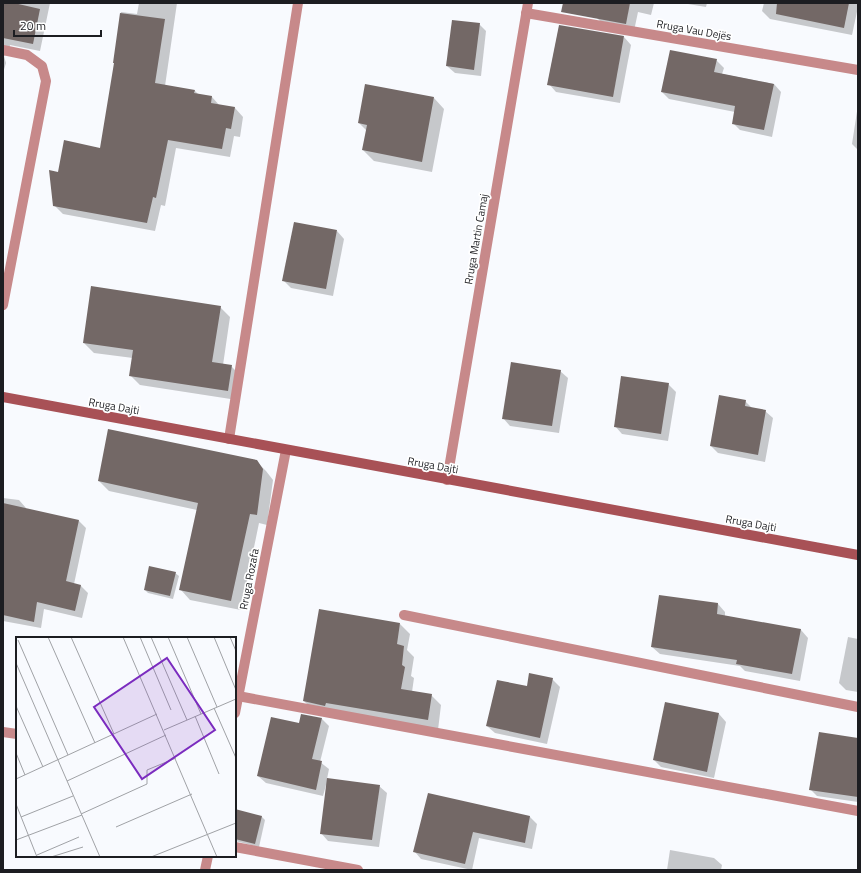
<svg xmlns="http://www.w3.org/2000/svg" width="861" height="873" font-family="'Titillium Web',sans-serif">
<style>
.shadow{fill:#0003}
.building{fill:#736866}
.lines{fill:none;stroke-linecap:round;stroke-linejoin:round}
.street{stroke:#c7898a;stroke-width:10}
.secondary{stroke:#a85156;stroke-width:10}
.labels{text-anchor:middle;stroke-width:3.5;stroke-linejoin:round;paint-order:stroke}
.street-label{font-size:11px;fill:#1c1d21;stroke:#fff}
.inset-road{fill:none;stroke:#a0a2a6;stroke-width:1}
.view{fill:#7b2cbf;fill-opacity:0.15;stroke:#7b2cbf;stroke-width:2}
.inset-edge{fill:none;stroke:#1c1d21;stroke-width:2}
</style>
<rect width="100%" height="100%" fill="#f8fafe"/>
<g class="shadow">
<polygon points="3,3 50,3 40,51 10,45 9,51 4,56 6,63 3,73"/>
<polygon points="139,3 177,3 165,86 195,91 199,95 212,97 220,106 235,108 243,117 240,137 234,136 230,157 176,148 165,206 161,205 155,231 63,214 54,205 59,173 101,149 115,63 114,62 121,12 137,14"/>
<polygon points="600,3 654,3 651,15 638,12 634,31 605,26 597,18"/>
<polygon points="682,3 707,3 706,7"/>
<polygon points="764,3 858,3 858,7 852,35 770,19 762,11"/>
<polygon points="479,24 486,31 481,76 455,73 447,66"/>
<polygon points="624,37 631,45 620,103 556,92 549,84"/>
<polygon points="716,60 724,68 722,74 774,84 781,92 772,137 740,130 733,123 735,112 669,99 662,92"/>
<polygon points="434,98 444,109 432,172 374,161 363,150 367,131 359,123"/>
<polygon points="858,105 858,150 852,144"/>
<polygon points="337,231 344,239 333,296 291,288 284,281"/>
<polygon points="220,307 230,317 223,365 231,366 241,376 237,400 140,385 130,375 133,358 94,353 84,343"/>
<polygon points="560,371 568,378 559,433 510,426 503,418"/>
<polygon points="668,384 676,392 668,441 622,434 615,426"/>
<polygon points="745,401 752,408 765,411 773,418 765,462 718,453 711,446"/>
<polygon points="256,461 266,471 273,480 267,525 259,523 241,610 190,600 181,590 197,510 109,491 99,481"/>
<polygon points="3,498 19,500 26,508 26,509 79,521 86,528 74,584 81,586 88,593 82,618 44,609 41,628 3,621"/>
<polygon points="175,573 179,576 173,599 148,593 145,590"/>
<polygon points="660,596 718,604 725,612 725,616 801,630 808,638 800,681 745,671 740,666 660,654 652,647"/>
<polygon points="400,624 410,634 407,650 414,657 411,676 414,678 412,692 431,695 441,705 438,730 314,711 304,701"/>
<polygon points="848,637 858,639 858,692 846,690 839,683"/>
<polygon points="552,679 560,687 547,744 495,733 487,726 527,687"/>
<polygon points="666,703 719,714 726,722 714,778 661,767 654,760"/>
<polygon points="322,719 329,726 320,762 329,769 327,779 379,786 387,793 379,847 328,841 321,833 327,785 326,785 323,796 266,783 258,776 300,725"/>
<polygon points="858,739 858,802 817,796 810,789"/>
<polygon points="429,794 530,817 537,824 532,849 479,838 472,870 421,859 415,852"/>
<polygon points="235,814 262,817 265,820 259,847 235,841"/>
<polygon points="670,850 714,858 722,865 721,870 667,870"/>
</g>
<g class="building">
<polygon points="3,3 14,3 40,9 33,44 3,38"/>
<polygon points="563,3 630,3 626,24 561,12"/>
<polygon points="777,3 849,3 844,28 776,14"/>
<polygon points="120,13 165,19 155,83 195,90 194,93 212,96 211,103 235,107 231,129 226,128 222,149 168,140 156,198 153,197 147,223 53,206 49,170 58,172 64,140 100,148 114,63 113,63"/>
<polygon points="452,20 480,23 474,70 446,66"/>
<polygon points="559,25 624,36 613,97 547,85"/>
<polygon points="670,50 717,59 714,72 774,84 764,130 732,124 735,106 661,92"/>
<polygon points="365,84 434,97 422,162 362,150 367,125 358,123"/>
<polygon points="294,222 337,230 326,289 282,281"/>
<polygon points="91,286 221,306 212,362 232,365 228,391 129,376 133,350 83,343"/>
<polygon points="511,362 561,370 552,426 502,419"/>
<polygon points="621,376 669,383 661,434 614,427"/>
<polygon points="719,395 746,400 745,406 766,410 758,455 710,446"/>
<polygon points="108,429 257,460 263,469 257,515 250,514 231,601 179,590 198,503 98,481"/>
<polygon points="3,503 79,520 66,581 81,585 75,611 37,602 34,622 3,615"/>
<polygon points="149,566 176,572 170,596 144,590"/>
<polygon points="659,595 718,603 717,614 801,629 792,674 736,664 737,660 651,647"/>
<polygon points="319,609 400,623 397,644 404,646 402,665 405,667 401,689 432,694 428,720 326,703 325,706 303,701"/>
<polygon points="529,673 553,678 540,738 486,726 497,680 527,686"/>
<polygon points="665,702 719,713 707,772 653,760"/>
<polygon points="301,714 322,718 312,759 322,761 316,790 257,776 271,717 299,723"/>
<polygon points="819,732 858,738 858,797 809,790"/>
<polygon points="327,778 380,785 372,840 320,834"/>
<polygon points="428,793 530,816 525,843 473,832 465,864 413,852"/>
<polygon points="235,809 262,816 255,844 235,839"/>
</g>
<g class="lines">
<g class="street">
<polyline points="526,13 858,70"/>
<polyline points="3,50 27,55 42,66 46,81 3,305"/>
<polyline points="229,439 298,3"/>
<polyline points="447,480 528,3"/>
<polyline points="404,615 858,707"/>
<polyline points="238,696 858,811"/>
<polyline points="235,713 286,450"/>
<polyline points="3,732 17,734"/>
<polyline points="235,847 358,870"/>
<polyline points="205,870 208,856"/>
</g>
<polyline class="secondary" points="3,397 858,555"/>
</g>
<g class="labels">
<g class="street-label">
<text transform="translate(694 30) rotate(10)" y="4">Rruga Vau Dejës</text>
<text transform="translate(476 239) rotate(-80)" y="4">Rruga Martin Camaj</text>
<text transform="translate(114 406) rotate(10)" y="4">Rruga Dajti</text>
<text transform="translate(433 465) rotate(10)" y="4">Rruga Dajti</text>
<text transform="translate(751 523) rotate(10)" y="4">Rruga Dajti</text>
<text transform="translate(249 579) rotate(-79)" y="4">Rruga Rozafa</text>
</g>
</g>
<g transform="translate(16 637)">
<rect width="220" height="220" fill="#f8fafe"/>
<path class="inset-road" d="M32 0 79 106M55 0 98 97M107 0 201 220M124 0 155 73M135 0 171 83M152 0 185 77M171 0 201 70M198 0 220 53M214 0 220 14M2 3 52 118M0 26 84 220M0 69 27 130M198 71 220 121M179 79 203 137M148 93 220 62M0 116 9 138M0 142 141 77M51 144 150 98M0 167 21 220M65 177 131 147V133L160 121M5 180 57 159M100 190 176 157M0 203 66 178M21 218 63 200M35 220 67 210M135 220 220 186"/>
<path class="view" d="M151 21 199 93 126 142 78 70Z"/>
<rect width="220" height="220" class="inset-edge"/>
</g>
<rect width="861" height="873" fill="none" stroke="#1c1d21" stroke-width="8"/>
<path d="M14 30v6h87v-6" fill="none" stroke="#1c1d21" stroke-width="2"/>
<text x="20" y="30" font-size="12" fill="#1c1d21" stroke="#ffffff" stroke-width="3" paint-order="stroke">20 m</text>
</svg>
